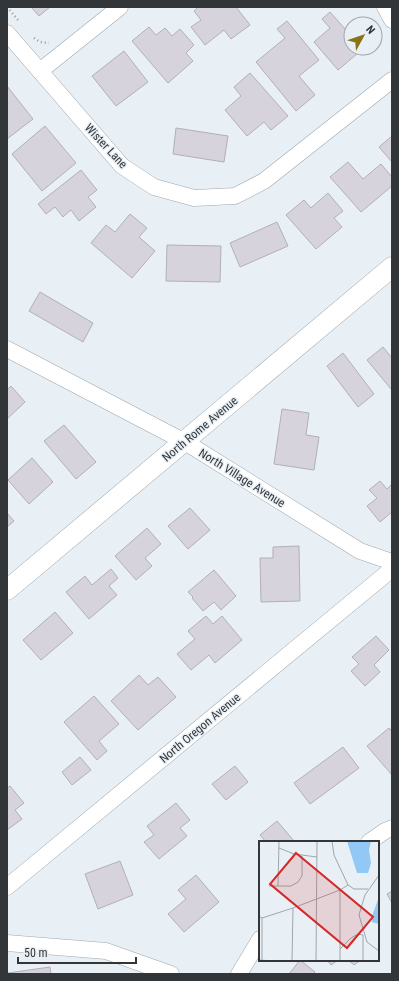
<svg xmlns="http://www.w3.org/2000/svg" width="399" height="981" font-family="'Roboto Condensed',sans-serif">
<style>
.building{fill:#d6d3dc;stroke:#b2afb8}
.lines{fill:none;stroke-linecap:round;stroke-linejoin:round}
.minor-casing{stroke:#9fa7ad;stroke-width:17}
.tertiary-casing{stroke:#9fa7ad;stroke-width:21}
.path{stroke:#93999d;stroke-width:2.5;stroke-dasharray:1 3;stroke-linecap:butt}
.minor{stroke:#fff;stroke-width:16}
.tertiary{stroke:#fff;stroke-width:20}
.labels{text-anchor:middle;stroke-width:3;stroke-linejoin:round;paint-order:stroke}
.street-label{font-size:12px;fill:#333639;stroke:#e8f0f6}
.inset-road{fill:none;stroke:#a0a6aa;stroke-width:1}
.view{fill:#d62828;fill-opacity:0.15;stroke:#d62828;stroke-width:2}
.inset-edge{fill:none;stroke:#333639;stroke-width:2}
</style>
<rect width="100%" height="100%" fill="#e8f0f6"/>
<g class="building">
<polygon points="31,7 50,7 39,16"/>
<polygon points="198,7 236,7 250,25 231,39 224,30 205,45 191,27 201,20 194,11"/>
<polygon points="330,12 346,30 351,26 351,48 364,48 338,70 314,42 330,28 322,19"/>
<polygon points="287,21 319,60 299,76 315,95 296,111 256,62 285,38 277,29"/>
<polygon points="149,27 156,35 165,28 172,36 180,29 194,45 186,53 193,61 168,83 132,41"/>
<polygon points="124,51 148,82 116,106 92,76"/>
<polygon points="250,73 288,116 271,130 264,122 247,136 225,110 241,96 234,87"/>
<polygon points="7,86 33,119 7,139"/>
<polygon points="45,126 76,163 42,191 12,154"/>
<polygon points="176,128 228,136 224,162 173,154"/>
<polygon points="392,136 392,162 379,147"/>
<polygon points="348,162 363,179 381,164 392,177 392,186 361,212 330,177"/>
<polygon points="81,170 97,190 88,197 96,207 79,221 71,210 63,217 55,207 46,214 38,204"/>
<polygon points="328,193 343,211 334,218 342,227 316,249 286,215 304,200 311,208"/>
<polygon points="130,214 147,228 139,237 155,251 132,278 91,243 106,225 115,232"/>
<polygon points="277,222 288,246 240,267 230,243"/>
<polygon points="167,245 221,246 220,282 166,281"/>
<polygon points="40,292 93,323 83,342 29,311"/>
<polygon points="383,347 392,358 392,388 391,389 367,360"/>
<polygon points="343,353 374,394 358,407 327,366"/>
<polygon points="11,386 25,402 7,419 7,390"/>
<polygon points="282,409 309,413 306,435 319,437 314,470 274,464"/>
<polygon points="64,425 96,462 76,479 44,441"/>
<polygon points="32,458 53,482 29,504 8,480"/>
<polygon points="380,481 387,489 392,484 392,512 380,522 367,506 377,498 369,490"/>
<polygon points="190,508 210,530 188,549 168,526"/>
<polygon points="7,513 14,521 7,527"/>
<polygon points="147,528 161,544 145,558 152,566 136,580 115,556"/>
<polygon points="299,546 300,601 261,602 260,558 273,558 273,547"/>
<polygon points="111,569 118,578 109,586 117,595 89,619 66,592 85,576 92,585"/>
<polygon points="214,570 236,596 221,610 214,602 203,611 192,598 193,597 188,592"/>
<polygon points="55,612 73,633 41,660 23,640"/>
<polygon points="206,616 213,624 222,616 242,640 215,663 209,655 191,670 177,654 195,639 188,631"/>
<polygon points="376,636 389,650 374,665 380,672 365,686 351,671 359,664 352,657"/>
<polygon points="139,675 148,685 158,677 176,697 138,730 111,701"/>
<polygon points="94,696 119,724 99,741 107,751 97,760 64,722"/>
<polygon points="389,728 392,732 392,775 367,746"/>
<polygon points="343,747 359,768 310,804 294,783"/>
<polygon points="80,757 91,770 72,785 62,772"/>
<polygon points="235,766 248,782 226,800 212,784"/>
<polygon points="10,786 24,803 15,810 22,819 7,830 7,788"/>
<polygon points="176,803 190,820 180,828 187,836 159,859 144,842 154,835 147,826"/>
<polygon points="277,821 295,842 266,842 260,835"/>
<polygon points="120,861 133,895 98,909 85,874"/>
<polygon points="196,875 219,902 184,932 168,914 186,899 178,890"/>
<polygon points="392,891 392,903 387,894"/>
<polygon points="300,960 315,972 313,974 289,974"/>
<polygon points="327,960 338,960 331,965"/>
<polygon points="348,960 361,960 354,965"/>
<polygon points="50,967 51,974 8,974 8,973"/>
</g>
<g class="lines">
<g class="minor-casing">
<g id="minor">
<polyline points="385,7 392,20"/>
<polyline points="7,33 122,166 154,187 194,198 235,196 264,181 392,80"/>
<polyline points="40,71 120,7"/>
<polyline points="7,349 185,442 360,551 392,562"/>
<polyline points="369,842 385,831 392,828"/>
<polyline points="7,887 392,569"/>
<polyline points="7,943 106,951 171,974"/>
<polyline points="239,974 260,939"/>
</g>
</g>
<g class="tertiary-casing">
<polyline id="tertiary" points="7,590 392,267"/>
</g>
<g class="path">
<polyline points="7,7 18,20"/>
<polyline points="34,38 40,42 49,43"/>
</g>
<use href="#minor" class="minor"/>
<use href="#tertiary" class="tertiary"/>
</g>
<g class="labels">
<g class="street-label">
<text transform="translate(106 146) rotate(47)" y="4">Wister Lane</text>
<text transform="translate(200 429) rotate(-40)" y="4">North Rome Avenue</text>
<text transform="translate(242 478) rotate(32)" y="4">North Village Avenue</text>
<text transform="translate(200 728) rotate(-40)" y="4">North Oregon Avenue</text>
</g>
</g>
<g transform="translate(259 841)">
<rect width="120" height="120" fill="#e8f0f6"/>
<path d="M88 0H112L110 9 112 22 109 32H98ZM120 56V83L113 81V75Z" fill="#92c8f5"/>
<path class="inset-road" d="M73 0 75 14 89 44M20 7 35 13 58 16M120 34 106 54 100 74 108 101 120 110M89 44 95 48H109M10 45H32L39 41 43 35V15M19 45 20 0M0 75 3 77 34 67 81 49M81 108 92 97 99 93 104 94V120M0 119 15 120M3 120V77M33 120 34 67M57 120 58 0M81 120V49L89 44"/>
<path class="view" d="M37 12 114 76 88 107 11 43Z"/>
<rect width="120" height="120" class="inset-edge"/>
</g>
<rect width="399" height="981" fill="none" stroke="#333639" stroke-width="16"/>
<g transform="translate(363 36) rotate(50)"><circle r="19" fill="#e8f0f6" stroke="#a0a6aa"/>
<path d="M0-3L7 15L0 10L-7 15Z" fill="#887315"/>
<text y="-6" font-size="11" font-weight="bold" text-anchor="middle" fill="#333639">N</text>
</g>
<path d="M18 957v6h118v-6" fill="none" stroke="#333639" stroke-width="2"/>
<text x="24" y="957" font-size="12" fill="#333639" stroke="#e8f0f6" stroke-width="3" paint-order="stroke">50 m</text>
</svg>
